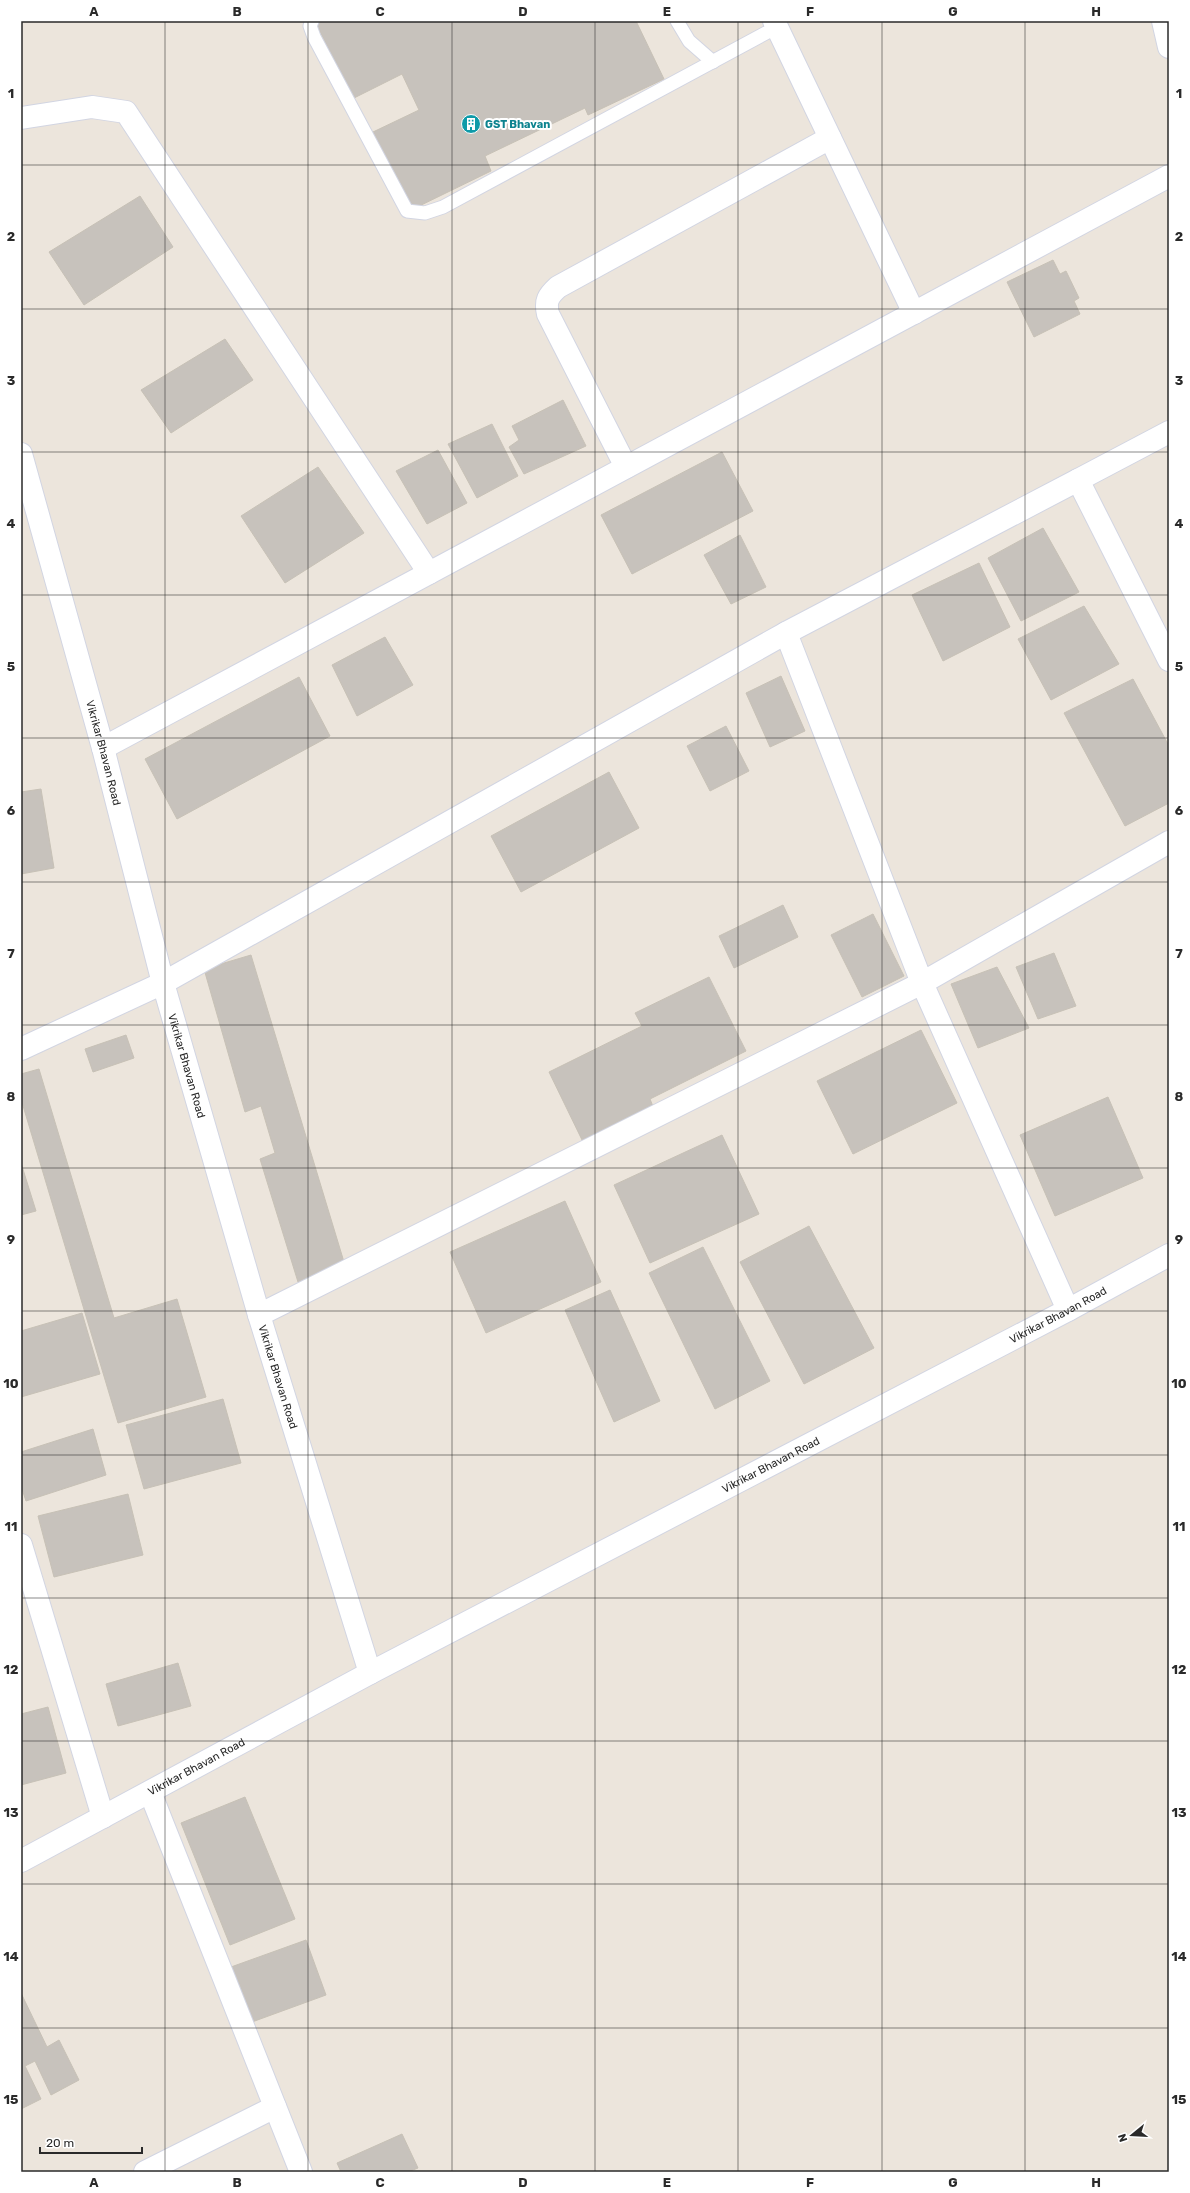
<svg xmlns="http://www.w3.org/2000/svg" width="1190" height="2193" font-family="Rubik,sans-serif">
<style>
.building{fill:#c7c2bc;stroke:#c7c1b6}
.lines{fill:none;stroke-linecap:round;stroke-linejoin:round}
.lane-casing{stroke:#d2d5e2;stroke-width:15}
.street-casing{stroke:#d2d5e2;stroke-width:24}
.lane{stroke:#fff;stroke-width:13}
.street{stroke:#fff;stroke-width:22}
.grid{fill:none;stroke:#2a2a2a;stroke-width:1;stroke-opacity:0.55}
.labels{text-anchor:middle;stroke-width:4;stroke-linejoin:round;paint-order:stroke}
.culture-label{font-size:11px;font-weight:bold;fill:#0d838f;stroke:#fff;text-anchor:start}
.street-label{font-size:11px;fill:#2a2a2a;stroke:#fff}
.neatline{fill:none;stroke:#2a2a2a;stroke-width:1.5}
.grid-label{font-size:13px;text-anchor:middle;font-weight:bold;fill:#2a2a2a}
</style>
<rect width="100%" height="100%" fill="#ece5dc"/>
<g class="building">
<polygon points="315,21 636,21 664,79 588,115 585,108 485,156 491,171 411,210 373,132 419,110 402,74 352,99"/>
<polygon points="140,196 173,247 84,305 49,252"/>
<polygon points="1053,260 1060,274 1066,271 1079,298 1074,301 1080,314 1034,337 1007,282"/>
<polygon points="225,339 253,380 171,433 141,390"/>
<polygon points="563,400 586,446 524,474 509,447 519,440 512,426"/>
<polygon points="492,424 518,476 477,498 448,444"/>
<polygon points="438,450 467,503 427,524 396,471"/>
<polygon points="722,452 753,511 632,574 601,515"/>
<polygon points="318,467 364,533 285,583 241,516"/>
<polygon points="1043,528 1079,592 1021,621 988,558"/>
<polygon points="740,535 766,587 731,604 704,555"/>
<polygon points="979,563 1010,627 943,661 912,595"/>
<polygon points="1084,606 1119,664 1051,700 1018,639"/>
<polygon points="385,637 413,685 357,716 332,665"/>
<polygon points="781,676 805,731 770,747 746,693"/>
<polygon points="299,677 330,736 177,819 145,759"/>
<polygon points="1133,679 1169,746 1169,803 1125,826 1064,713"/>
<polygon points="726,726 749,771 710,791 687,746"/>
<polygon points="609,772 639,828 521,892 491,836"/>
<polygon points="41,789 54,868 21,874 21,792"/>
<polygon points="783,905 798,937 734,968 719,936"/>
<polygon points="873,914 904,976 862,997 831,935"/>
<polygon points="1054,953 1076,1006 1038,1019 1016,967"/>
<polygon points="251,955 344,1262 298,1282 260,1159 275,1153 261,1106 245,1112 204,969"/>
<polygon points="997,967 1029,1028 978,1048 951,984"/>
<polygon points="709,977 746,1051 650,1099 654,1109 584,1144 549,1072 642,1026 635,1013"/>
<polygon points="921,1030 957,1103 853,1154 817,1081"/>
<polygon points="126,1035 134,1058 93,1072 85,1049"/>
<polygon points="39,1069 114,1318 177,1299 206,1397 118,1423 21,1099 21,1074"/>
<polygon points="1108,1097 1143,1178 1055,1216 1020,1135"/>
<polygon points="722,1135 759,1214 650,1263 614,1185"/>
<polygon points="21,1163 36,1211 21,1215"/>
<polygon points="565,1201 601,1282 486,1333 450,1252"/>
<polygon points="809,1226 874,1348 804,1384 740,1262"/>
<polygon points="703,1247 770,1381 715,1409 649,1273"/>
<polygon points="610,1290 660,1401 614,1422 565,1310"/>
<polygon points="82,1313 100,1374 21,1397 21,1331"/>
<polygon points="223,1399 241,1463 144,1489 126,1425"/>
<polygon points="93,1429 106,1475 26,1501 21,1486 21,1452"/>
<polygon points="128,1494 143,1555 54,1577 38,1516"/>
<polygon points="178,1663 191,1706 118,1726 106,1684"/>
<polygon points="48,1707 66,1773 21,1785 21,1714"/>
<polygon points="245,1797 295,1919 230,1945 181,1823"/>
<polygon points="306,1940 326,1995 252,2022 231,1967"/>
<polygon points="21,1993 47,2047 59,2040 79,2080 51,2095 35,2061 25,2066 41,2099 21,2109"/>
<polygon points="402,2134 418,2168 408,2172 341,2172 337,2163"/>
</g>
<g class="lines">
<g class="lane-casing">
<g id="lane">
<polyline points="312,21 310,26 314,37 407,211 425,213 443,207 777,27"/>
<polyline points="677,21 689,41 713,62"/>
</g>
</g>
<g class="street-casing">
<g id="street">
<polyline points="774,21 914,313"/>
<polyline points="1163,21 1169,47"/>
<polyline points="21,118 92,107 126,112 429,573"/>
<path id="s1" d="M21 454 103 748 163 983 259 1315 370 1673"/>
<path d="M626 467 548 314C545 301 548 296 558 287L830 138"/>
<polyline points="1078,480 1169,432"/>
<polyline points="786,633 922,983 1169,842"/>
<polyline points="103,748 1169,176"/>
<polyline points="21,1049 163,983 786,633 1078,480 1169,660"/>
<polyline points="259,1315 922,983 1068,1310"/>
<polyline points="21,1545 103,1817"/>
<polyline points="150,1792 301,2172"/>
<path id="s2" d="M21 1861 370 1673 1068 1310 1169 1255"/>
<polyline points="145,2172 275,2107"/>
</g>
</g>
<use href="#lane" class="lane"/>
<use href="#street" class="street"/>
</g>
<path class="grid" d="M165 21V2172M308 21V2172M452 21V2172M595 21V2172M738 21V2172M882 21V2172M1025 21V2172M21 165H1169M21 309H1169M21 452H1169M21 595H1169M21 738H1169M21 882H1169M21 1025H1169M21 1168H1169M21 1311H1169M21 1455H1169M21 1598H1169M21 1741H1169M21 1884H1169M21 2028H1169"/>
<defs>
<g id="building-disc" transform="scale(1)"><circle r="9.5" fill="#0f9aa8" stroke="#fff"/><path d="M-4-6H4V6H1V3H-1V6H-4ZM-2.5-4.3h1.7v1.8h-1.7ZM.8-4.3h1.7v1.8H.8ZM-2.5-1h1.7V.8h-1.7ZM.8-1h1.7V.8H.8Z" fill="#fff"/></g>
</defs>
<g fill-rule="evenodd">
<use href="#building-disc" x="471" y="124"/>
</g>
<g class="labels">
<g class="culture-label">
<text x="485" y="128">GST Bhavan</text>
</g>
<g class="street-label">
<text dy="4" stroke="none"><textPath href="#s1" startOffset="310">Vikrikar Bhavan Road</textPath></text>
<text dy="4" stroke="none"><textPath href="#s1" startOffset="634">Vikrikar Bhavan Road</textPath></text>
<text dy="4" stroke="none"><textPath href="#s2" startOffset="1172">Vikrikar Bhavan Road</textPath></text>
<text dy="4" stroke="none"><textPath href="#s1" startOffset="958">Vikrikar Bhavan Road</textPath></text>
<text dy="4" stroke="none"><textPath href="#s2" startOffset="848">Vikrikar Bhavan Road</textPath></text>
<text dy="4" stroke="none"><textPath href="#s2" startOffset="199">Vikrikar Bhavan Road</textPath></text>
</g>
</g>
<rect width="1190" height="2193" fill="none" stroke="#ffffff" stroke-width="44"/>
<g transform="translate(1132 2135) rotate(252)" stroke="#ffffff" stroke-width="3" paint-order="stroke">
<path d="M0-3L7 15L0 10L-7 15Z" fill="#2a2a2a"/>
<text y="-6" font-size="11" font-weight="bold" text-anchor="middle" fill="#2a2a2a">N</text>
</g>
<path d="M40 2147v6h102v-6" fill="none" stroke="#2a2a2a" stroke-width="2"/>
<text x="46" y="2147" font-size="12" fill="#2a2a2a" stroke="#ffffff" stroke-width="3" paint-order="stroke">20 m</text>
<rect x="22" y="22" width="1146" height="2149" class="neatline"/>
<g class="grid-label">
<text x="94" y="16">A</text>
<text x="237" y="16">B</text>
<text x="380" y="16">C</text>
<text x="523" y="16">D</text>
<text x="667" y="16">E</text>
<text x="810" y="16">F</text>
<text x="953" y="16">G</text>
<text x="1096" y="16">H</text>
<text x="11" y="98">1</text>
<text x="1179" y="98">1</text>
<text x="11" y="241">2</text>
<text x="1179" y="241">2</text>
<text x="11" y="385">3</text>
<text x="1179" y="385">3</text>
<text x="11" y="528">4</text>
<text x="1179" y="528">4</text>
<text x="11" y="671">5</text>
<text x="1179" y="671">5</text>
<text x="11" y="815">6</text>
<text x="1179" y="815">6</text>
<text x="11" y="958">7</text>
<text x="1179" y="958">7</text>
<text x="11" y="1101">8</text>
<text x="1179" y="1101">8</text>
<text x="11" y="1244">9</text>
<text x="1179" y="1244">9</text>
<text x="11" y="1388">10</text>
<text x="1179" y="1388">10</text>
<text x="11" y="1531">11</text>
<text x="1179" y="1531">11</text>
<text x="11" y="1674">12</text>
<text x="1179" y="1674">12</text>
<text x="11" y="1817">13</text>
<text x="1179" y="1817">13</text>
<text x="11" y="1961">14</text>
<text x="1179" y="1961">14</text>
<text x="11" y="2104">15</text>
<text x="1179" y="2104">15</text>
<text x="94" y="2187">A</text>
<text x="237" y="2187">B</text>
<text x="380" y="2187">C</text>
<text x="523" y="2187">D</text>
<text x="667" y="2187">E</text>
<text x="810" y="2187">F</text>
<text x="953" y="2187">G</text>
<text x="1096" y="2187">H</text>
</g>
</svg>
